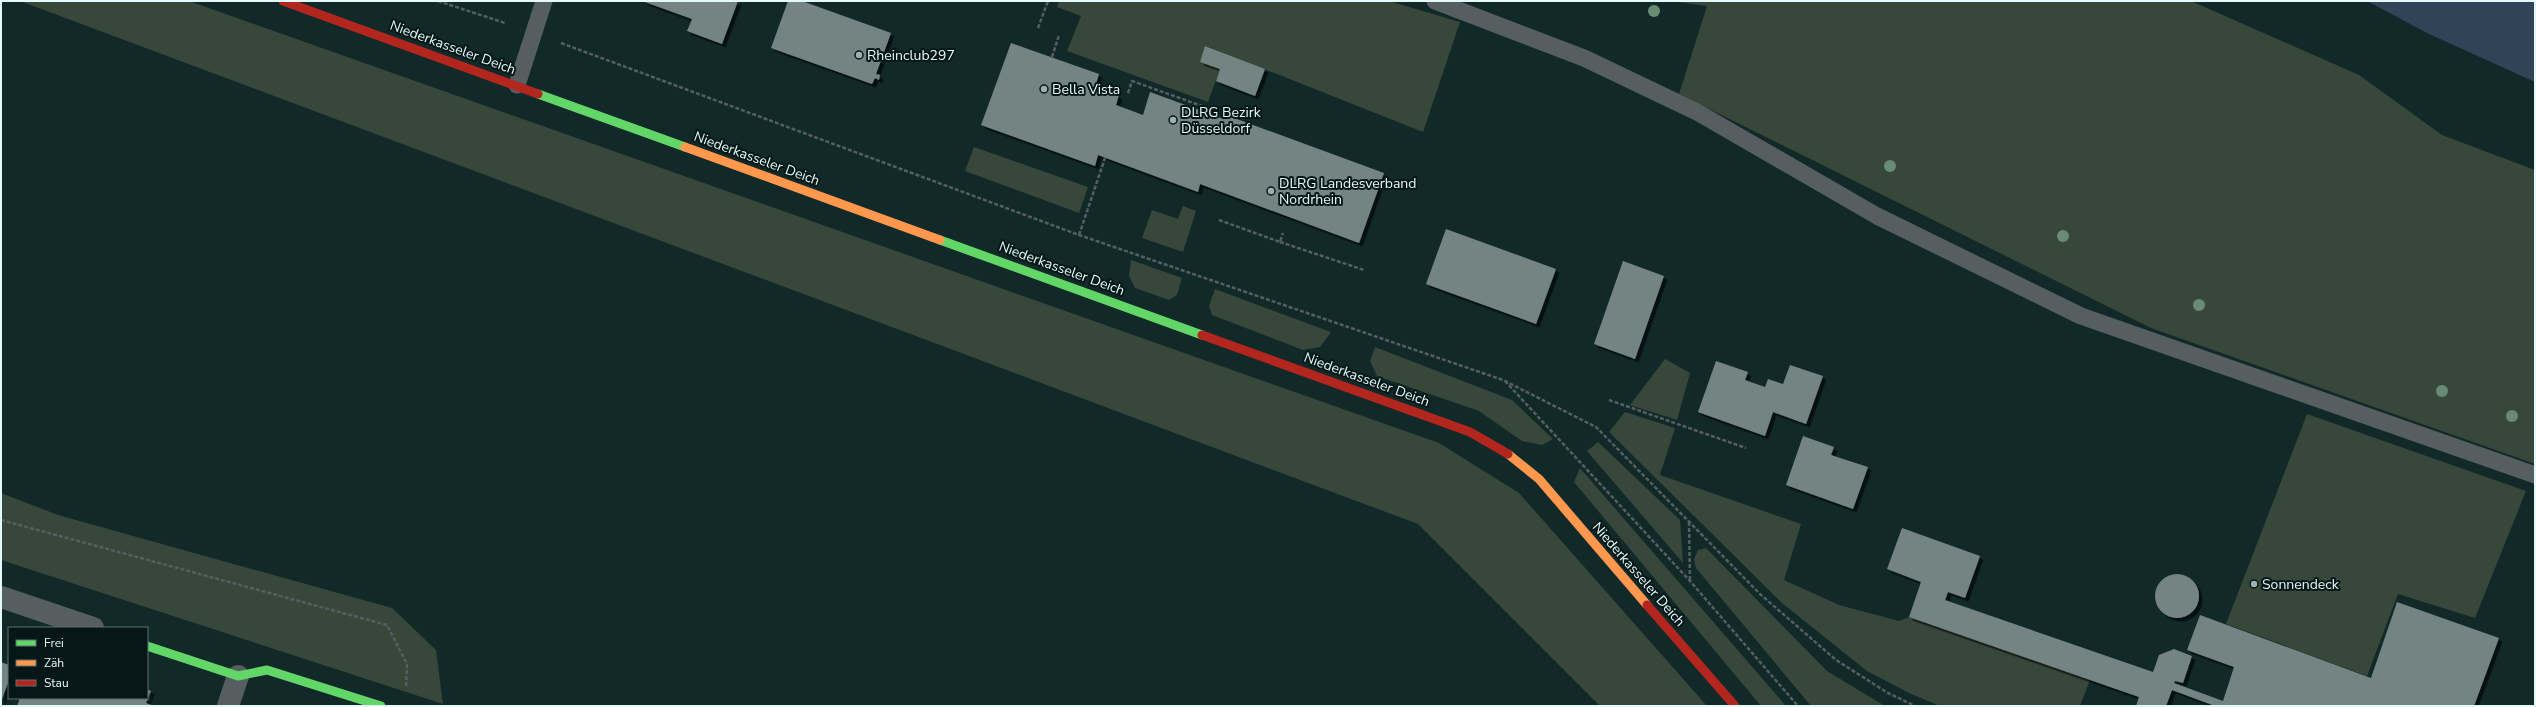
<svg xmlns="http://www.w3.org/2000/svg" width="2536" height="707" font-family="'Nunito Sans',sans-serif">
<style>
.green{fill:#37473a}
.water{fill:#314356}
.building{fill:#738483;filter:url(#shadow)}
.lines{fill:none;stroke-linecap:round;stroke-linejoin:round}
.path{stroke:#555f60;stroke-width:2.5;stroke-dasharray:4 2;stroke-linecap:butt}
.lane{stroke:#565e60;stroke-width:17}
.street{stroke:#565e60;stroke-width:22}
.fast{stroke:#63d668;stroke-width:9}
.slow{stroke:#ff974d;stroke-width:9}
.jam{stroke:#b3261e;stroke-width:9}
.tree{fill:#698a73}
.poi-dot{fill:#9ab0b1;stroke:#071718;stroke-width:1.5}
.labels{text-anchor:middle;stroke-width:4;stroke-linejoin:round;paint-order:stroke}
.street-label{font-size:14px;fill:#e4f9fa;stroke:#071718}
.poi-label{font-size:14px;fill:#e4f9fa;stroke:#071718;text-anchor:start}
</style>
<defs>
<filter id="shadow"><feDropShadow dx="3.5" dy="3.5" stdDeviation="0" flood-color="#0009"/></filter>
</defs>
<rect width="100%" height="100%" fill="#12292a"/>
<g class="green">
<polygon points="20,1 189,1 1439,443 1519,493 1707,706 1600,706 1418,524"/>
<polygon points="1059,1 1389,1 1460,22 1423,132 1206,46 1200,62 1220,69 1208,102 1067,51 1081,16 1057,7"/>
<polygon points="1671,1 2191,1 2359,75 2442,135 2535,170 2535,464 2151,328 1679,94 1707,6"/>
<polygon points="974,147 1088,187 1079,213 965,171"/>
<polygon points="1183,206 1196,211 1183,252 1142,238 1152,210 1178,219"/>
<polygon points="1131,260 1182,278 1177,295 1169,300 1135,288 1129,276"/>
<polygon points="1215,289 1331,332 1320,347 1303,350 1212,315 1209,306"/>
<polygon points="1375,347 1512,400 1553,439 1542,445 1522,441 1479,411 1377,376 1370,361"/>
<polygon points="1665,359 1690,373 1677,420 1630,405"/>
<polygon points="1625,412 1675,428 1660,475 1801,524 1784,580 1839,605 1899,621 1909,617 2090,680 2080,706 1940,706 1909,693 1867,671 1782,603 1609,432"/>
<polygon points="2307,414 2526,491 2475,618 2398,594 2367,676 2226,624"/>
<polygon points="1598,442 1680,520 1683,563 1587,451"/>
<polygon points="1580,468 1786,706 1761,706 1574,482"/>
<polygon points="1,493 58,515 392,608 436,650 443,704 1,560"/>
<polygon points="1706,548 1827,671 1885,706 1811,706 1696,568 1694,559 1698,550"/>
</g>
<polygon class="water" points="2367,1 2535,1 2535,82 2427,33"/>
<g class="building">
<polygon points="642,1 738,1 722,44 687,31 692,19"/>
<polygon points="788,1 802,1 891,33 876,74 880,75 879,80 875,78 872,84 771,48"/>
<polygon points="1011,43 1099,74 1095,87 1119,95 1116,105 1143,115 1150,92 1224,119 1226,115 1384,173 1359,243 1200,184 1198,192 1098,155 1095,166 981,125"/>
<polygon points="1205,46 1265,69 1255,96 1216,81 1220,69 1200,62"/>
<polygon points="1446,229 1556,269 1536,324 1426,284"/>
<polygon points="1623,261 1664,276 1635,359 1594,344"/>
<polygon points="1716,361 1748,372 1745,380 1765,387 1768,379 1783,384 1790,365 1823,376 1806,424 1773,412 1765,436 1698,412"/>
<polygon points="1803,436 1834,447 1831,455 1868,467 1853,509 1786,485"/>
<polygon points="1902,528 1980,556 1965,598 1948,592 1945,600 2153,672 2159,655 2174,649 2192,656 2183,683 2175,681 2174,683 2223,701 2234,667 2187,650 2200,615 2371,678 2397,602 2499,638 2474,706 2215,706 2172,690 2166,706 2136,706 2139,697 1909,617 1921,582 1887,569"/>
<circle cx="2177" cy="596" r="22"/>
<polygon points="1,662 9,665 9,680 1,702"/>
<polygon points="147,689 151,691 146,703 154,706 17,706 20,698 147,698"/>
</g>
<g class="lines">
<g class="path">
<polyline points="438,1 505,23"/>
<polyline points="1038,28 1048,1"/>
<polyline points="561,43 1079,235 1503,380 1596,427 1760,594 1836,660 1888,693 1915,706"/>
<polyline points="1052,57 1059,35"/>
<polyline points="1128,93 1132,81 1216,111"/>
<polyline points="1219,220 1280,242 1283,233"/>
<polyline points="1079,235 1105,158"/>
<polyline points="1280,242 1364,270"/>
<polyline points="1505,381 1690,581 1798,706"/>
<polyline points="1609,400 1746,448"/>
<polyline points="1,520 387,625 407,664 406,688"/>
<polyline points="1689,522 1690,581"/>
</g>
<g class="lane">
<polyline points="1435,1 1584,58 1697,112 1877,216 2081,316 2535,475"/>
<polyline points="517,85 544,1"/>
</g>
<g class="street">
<polyline points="1,597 93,628"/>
<polyline points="228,706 238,676"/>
</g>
<g class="fast">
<polyline points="538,94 685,147"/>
<polyline points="940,240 1202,335"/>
<polyline points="147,646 238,676 267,670 381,706"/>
</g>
<g class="slow">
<polyline points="685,147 940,240"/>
<polyline points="1508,454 1539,479 1647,605"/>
</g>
<g class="jam">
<polyline points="283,1 538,94"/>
<polyline points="1202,335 1470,432 1508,454"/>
<polyline points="1647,605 1735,706"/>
</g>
</g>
<g class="tree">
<circle cx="1654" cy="11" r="6"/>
<circle cx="1890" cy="166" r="6"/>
<circle cx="2063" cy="236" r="6"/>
<circle cx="2199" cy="305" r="6"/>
<circle cx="2442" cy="391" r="6"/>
<circle cx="2512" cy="416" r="6"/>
</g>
<g class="poi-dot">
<circle cx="859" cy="55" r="4"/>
<circle cx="1044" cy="89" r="4"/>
<circle cx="1173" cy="120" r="4"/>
<circle cx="1271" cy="191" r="4"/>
<circle cx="2254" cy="584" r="4"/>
</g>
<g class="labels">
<g class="street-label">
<text transform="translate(453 47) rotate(20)" y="5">Niederkasseler Deich</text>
<text transform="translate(757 158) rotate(20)" y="5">Niederkasseler Deich</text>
<text transform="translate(1062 268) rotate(20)" y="5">Niederkasseler Deich</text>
<text transform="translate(1367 379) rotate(20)" y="5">Niederkasseler Deich</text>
<text transform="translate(1639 574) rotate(49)" y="5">Niederkasseler Deich</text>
</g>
<g class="poi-label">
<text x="867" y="60">Rheinclub297</text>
<text x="1052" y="94">Bella Vista</text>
<text x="1181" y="117">DLRG Bezirk<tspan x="1181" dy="16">Düsseldorf</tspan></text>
<text x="1279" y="188">DLRG Landesverband<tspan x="1279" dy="16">Nordrhein</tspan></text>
<text x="2262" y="589">Sonnendeck</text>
</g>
</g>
<rect width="2536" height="707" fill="none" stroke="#e4f9fa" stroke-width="4"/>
<rect x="8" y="627" width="140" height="72" fill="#071718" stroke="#5f7172"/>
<rect x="16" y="640" width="20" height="6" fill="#63d668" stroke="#5f7172"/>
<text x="44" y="647" font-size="12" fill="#e4f9fa">Frei</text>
<rect x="16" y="660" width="20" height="6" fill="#ff974d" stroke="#5f7172"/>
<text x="44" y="667" font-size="12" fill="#e4f9fa">Zäh</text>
<rect x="16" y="680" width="20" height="6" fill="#b3261e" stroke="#5f7172"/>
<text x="44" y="687" font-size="12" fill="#e4f9fa">Stau</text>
</svg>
